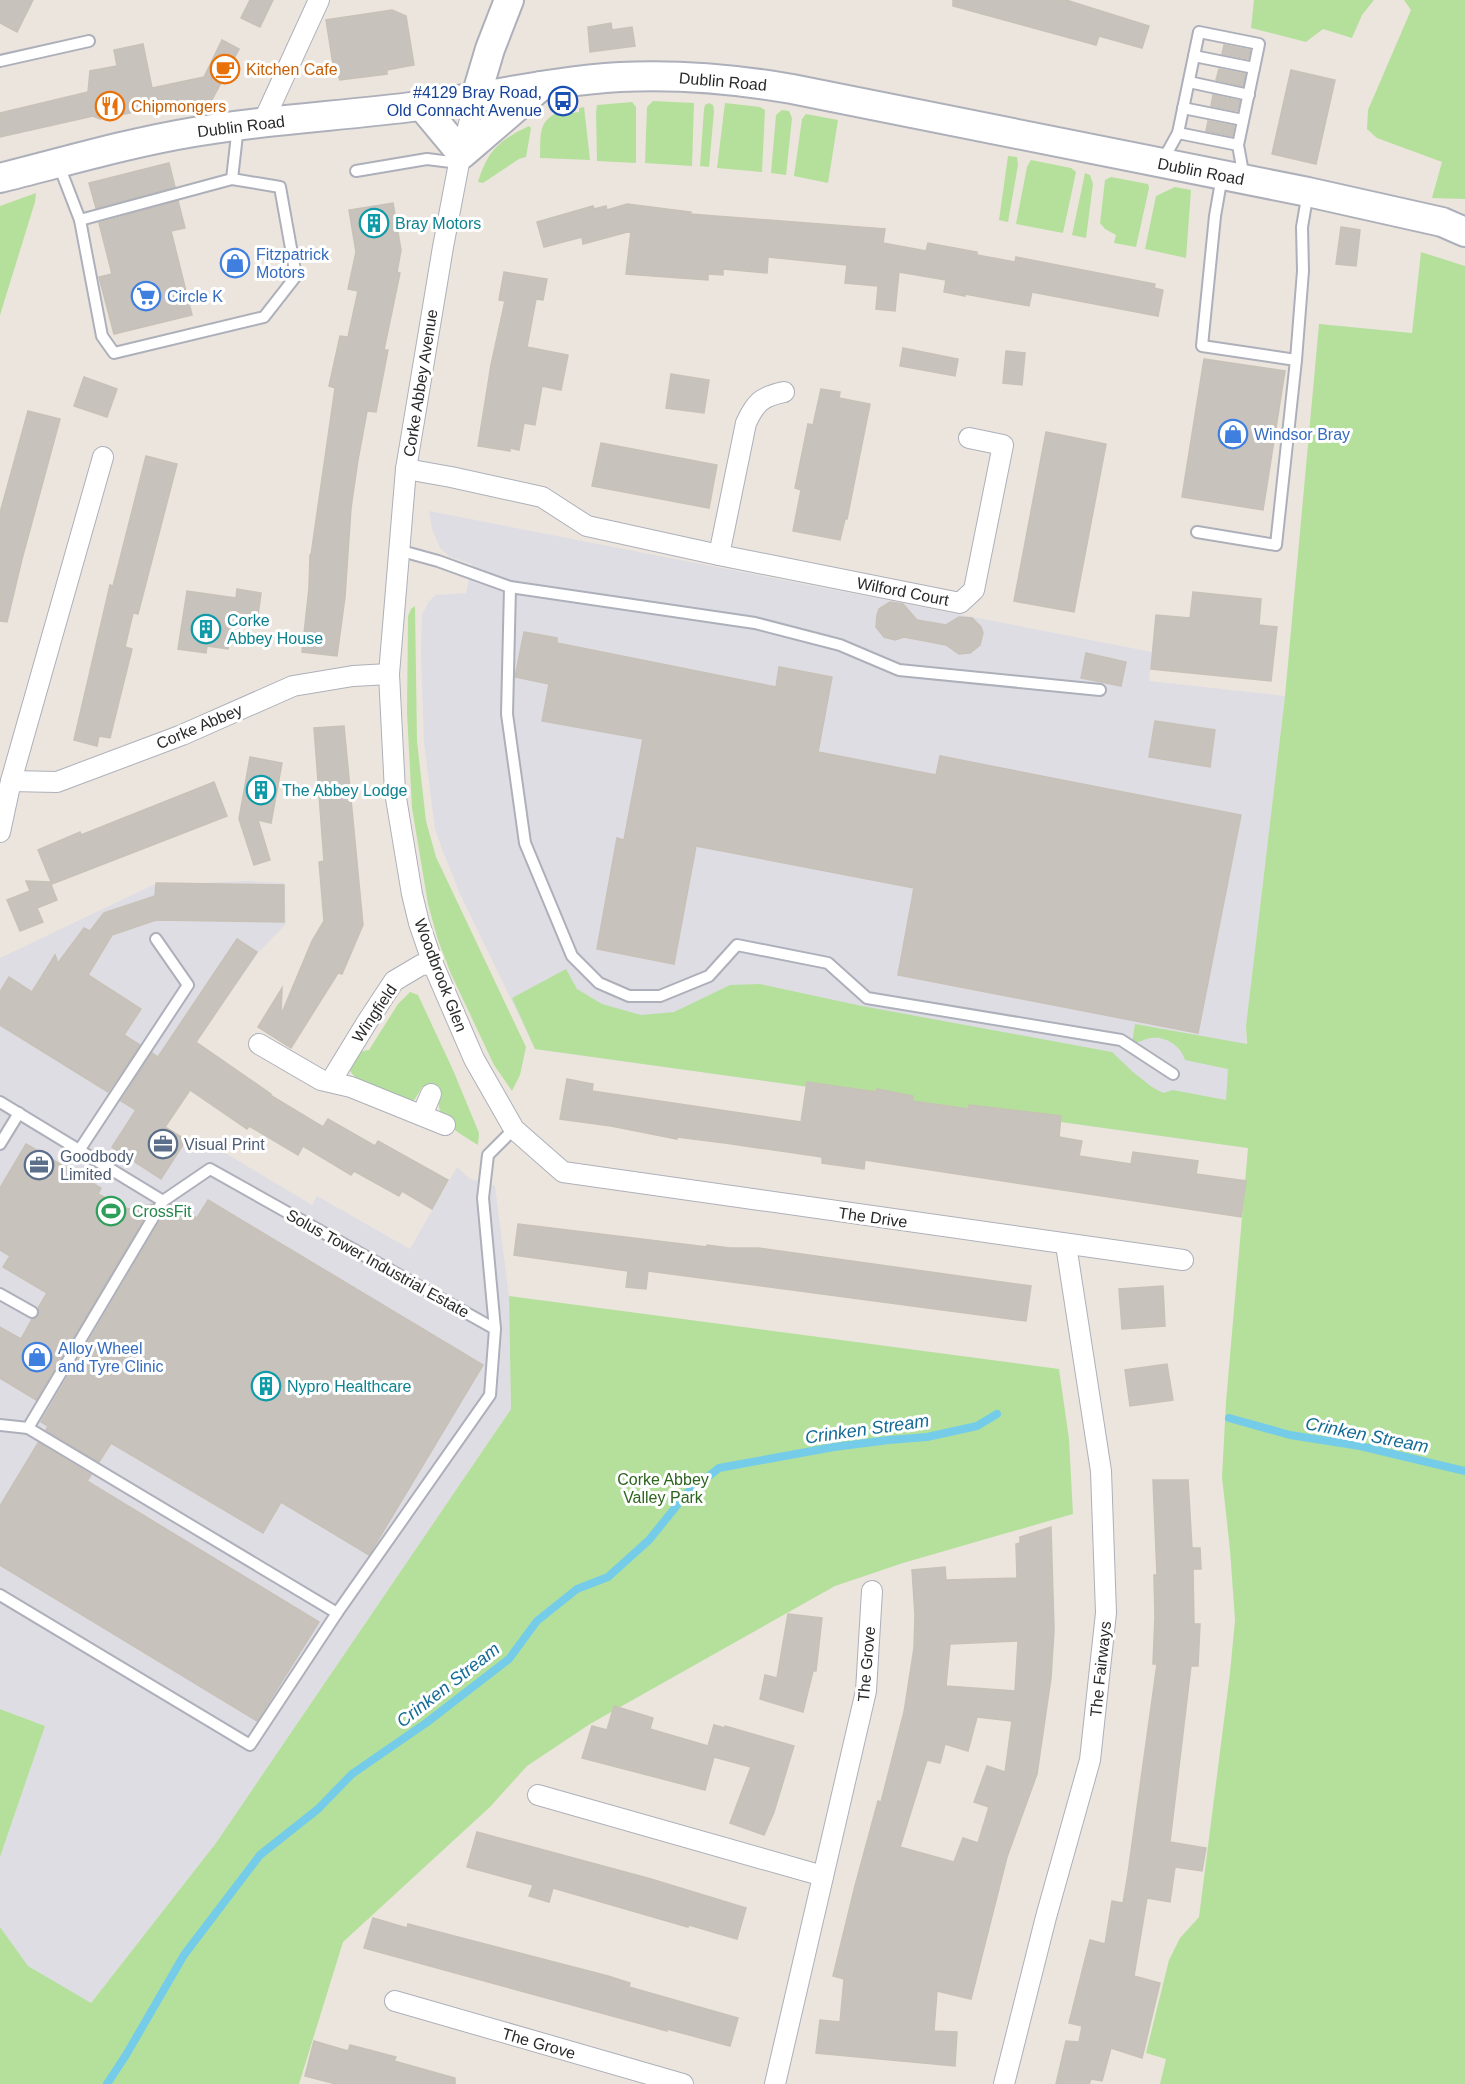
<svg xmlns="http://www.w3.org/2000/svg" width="1465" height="2084" font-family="Arial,sans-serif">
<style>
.industrial{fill:#dfdde4}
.green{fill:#b4e09c}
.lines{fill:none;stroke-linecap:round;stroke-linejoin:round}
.stream{stroke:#75cce9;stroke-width:8}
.building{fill:#c7c2bc;stroke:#c7c1b7;stroke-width:1.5;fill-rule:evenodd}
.lane-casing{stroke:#adb0ba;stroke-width:14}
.street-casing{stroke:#adb0ba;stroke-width:22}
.secondary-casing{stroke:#adb0ba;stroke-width:32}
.lane{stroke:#fff;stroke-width:10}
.street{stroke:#fff;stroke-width:20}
.secondary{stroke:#fff;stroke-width:28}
.labels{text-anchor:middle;stroke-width:6;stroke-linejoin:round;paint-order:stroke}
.food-label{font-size:16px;fill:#c56008;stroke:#fff;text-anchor:start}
.street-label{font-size:16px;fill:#2a2a2a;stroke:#fff}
.transit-label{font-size:16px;fill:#164399;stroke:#fff;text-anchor:end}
.culture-label{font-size:16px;fill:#0d838f;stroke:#fff;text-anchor:start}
.shop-label{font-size:16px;fill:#366cbe;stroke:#fff;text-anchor:start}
.service-label{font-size:16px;fill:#4e5e75;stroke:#fff;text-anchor:start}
.leisure-label{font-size:16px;fill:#27864d;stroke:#fff;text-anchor:start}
.park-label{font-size:16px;fill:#2d641e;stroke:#fff}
.water-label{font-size:18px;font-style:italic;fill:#146b95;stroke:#fff}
</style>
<rect width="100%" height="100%" fill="#ece5dd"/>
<g class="industrial">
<polygon points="429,511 1152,652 1149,681 1285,696 1246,1026 1248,1148 535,1049 460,894 442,849 435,829 424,743 421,653 422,615 429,601 436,595 466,593 472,564 450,557 440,548 432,529"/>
<polygon points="246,881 284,883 286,924 259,952 177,1070 174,1091 186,1097 165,1128 195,1148 202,1139 312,1205 317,1196 410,1249 457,1167 470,1179 495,1186 509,1296 511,1409 216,1843 90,2004 28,1966 0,1927 0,1857 45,1726 0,1709 0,958 153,885"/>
</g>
<g class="green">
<polygon points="1254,0 1374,0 1362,15 1352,38 1323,29 1306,42 1251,28"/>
<polygon points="1404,0 1465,0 1465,199 1432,198 1442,162 1377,138 1367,129 1368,110 1411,10"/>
<polygon points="653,101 694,103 692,166 645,163 647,107"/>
<polygon points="632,102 636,107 636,163 597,161 596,112 597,105"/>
<polygon points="709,103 713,105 714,111 709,167 700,166 704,109 705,105"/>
<polygon points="725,103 760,107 765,110 762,172 717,168"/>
<path d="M584 107 590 160 540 158C541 133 537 120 563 110V114L579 112V108Z"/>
<polygon points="782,110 789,111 792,118 786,175 771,173 776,115"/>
<polygon points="806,114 838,120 828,183 794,176 802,119"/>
<path d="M529 126 531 128 526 157 519 159 483 183 478 182C488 150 498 141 529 126Z"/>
<polygon points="1008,156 1017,157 1018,165 1008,222 999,220"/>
<polygon points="1031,160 1071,168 1076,172 1063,233 1016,224 1027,167"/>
<polygon points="1085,173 1090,175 1093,184 1086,238 1072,235"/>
<polygon points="1111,177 1148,184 1149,188 1136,247 1114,243 1116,235 1105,229 1100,223 1105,180"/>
<polygon points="1175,187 1191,190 1186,258 1145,249 1156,196"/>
<polygon points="36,193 35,202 0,315 0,206"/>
<path d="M1421 252 1465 266V2084H1160L1166 2059 1146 2053 1169 1960 1180 1938 1199 1917 1230 1673 1235 1620 1230 1550 1222 1477 1226 1402 1248 1148 535 1049 512 998 566 969 577 989 602 1004 641 1015 674 1012 730 985 760 984 862 1006 1112 1052 1133 1072 1152 1087 1163 1093 1173 1090 1226 1100 1228 1069 1185 1060C1181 1046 1166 1036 1151 1038 1144 1039 1139 1043 1132 1043L1135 1024 1247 1044 1246 1026 1285 696 1319 324 1412 333Z"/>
<polygon points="415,606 417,741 426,821 436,857 526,1047 520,1075 512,1091 494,1065 451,974 438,940 428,904 412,808 407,713 408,616 411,609"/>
<path d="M410 992 418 995 453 1070 479 1133 478 1145C457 1131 435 1122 439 1094L422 1087 415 1099 411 1102C394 1095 354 1085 349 1068L358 1052 369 1050 398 1004Z"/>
<polygon points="509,1296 1059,1369 1069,1439 1073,1514 903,1563 835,1586 590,1724 527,1766 490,1807 343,1942 299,2084 0,2084 0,1927 28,1966 91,2003 216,1843 511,1409"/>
<polygon points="0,1709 45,1726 0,1857"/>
</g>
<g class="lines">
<g class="stream">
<polyline points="1229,1418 1290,1435 1360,1446 1465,1471"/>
<polyline points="107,2084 126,2055 184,1955 260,1855 318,1809 352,1774 426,1723 509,1659 537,1621 577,1589 608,1577 649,1540 687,1493 719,1468 834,1447 889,1440 927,1437 977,1426 997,1414"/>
</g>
</g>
<g class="building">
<polygon points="0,0 33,0 17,32 0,23"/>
<polygon points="250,0 273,0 260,27 241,18"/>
<polygon points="953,0 1066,0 1149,26 1142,48 1099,36 1096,45 953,6"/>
<polygon points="392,10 406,16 414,65 387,70 387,74 340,80 333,64 326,20"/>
<polygon points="611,23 612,30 632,27 635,46 590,52 588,27"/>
<polygon points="222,40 239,49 205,113 191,105 194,100 100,119 93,116 0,137 0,113 88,92 90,71 117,66 114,50 143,44 152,88 204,77"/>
<polygon points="1224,45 1250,50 1248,59 1222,54"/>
<polygon points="1219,69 1245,74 1243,86 1216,80"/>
<polygon points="1291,70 1335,80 1316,164 1272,154"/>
<polygon points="1213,95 1240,101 1237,111 1211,106"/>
<polygon points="1208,121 1234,126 1232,136 1206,131"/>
<polygon points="169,163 175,187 96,208 89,183"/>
<polygon points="178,201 185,228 171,231 192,315 114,334 99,277 112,274 99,223"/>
<polygon points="393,203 401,250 397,272 400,273 384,350 388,350 376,412 367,411 358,460 351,508 345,597 337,656 302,652 309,588 310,555 311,555 335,388 329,386 340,336 348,337 358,291 348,289 356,252 349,210"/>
<polygon points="627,204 691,212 690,214 885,229 883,243 926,251 928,243 977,252 977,255 1015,262 1016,257 1155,284 1154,288 1163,290 1158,316 1032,292 1029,306 965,294 965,296 944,292 946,280 899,272 895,311 876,309 878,286 845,283 847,265 768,257 767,273 723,269 723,275 708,274 708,280 626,274 631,231 583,244 582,237 544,247 537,222 593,206 594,209 606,206 607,210"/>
<polygon points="1341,227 1360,230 1356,266 1336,264"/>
<polygon points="504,272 547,279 543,300 536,299 527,347 568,355 561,390 542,386 535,425 524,423 519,450 510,448 510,451 478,446 491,365 505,301 499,300"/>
<polygon points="903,348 958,359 955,376 900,366"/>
<polygon points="1006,351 1025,353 1022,385 1003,383"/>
<polygon points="1204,359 1285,371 1263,510 1182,497"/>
<polygon points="671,374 709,380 704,413 666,408"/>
<polygon points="84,377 117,389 107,417 74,406"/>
<polygon points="821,389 840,392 839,398 870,404 847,519 845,519 840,540 793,531 801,490 795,488 808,424 813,425"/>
<polygon points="28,411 60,419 22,559 7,622 0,621 0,513"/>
<polygon points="1046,432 1106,444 1074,612 1014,601"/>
<polygon points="601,443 717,465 709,508 592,486"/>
<polygon points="146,456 177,464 138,614 133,613 125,647 132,649 110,738 99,736 97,746 74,740 110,585 113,586"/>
<polygon points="237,589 261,593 258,615 234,612 228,649 207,646 206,653 178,649 187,591 236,598"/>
<polygon points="1193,592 1261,599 1259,625 1277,627 1271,681 1151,669 1156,615 1190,618"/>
<polygon points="890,602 903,604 917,620 946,625 959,617 972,618 981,627 983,633 980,645 970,653 959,654 946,645 904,637 895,640 884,637 876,627 877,615 879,609"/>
<polygon points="524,632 557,638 557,643 776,687 779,667 832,677 818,752 936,775 940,756 1241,815 1198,1033 898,975 914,888 696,846 674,964 597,949 617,838 624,840 643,739 542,721 549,684 515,677"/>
<polygon points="1086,653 1126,662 1121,686 1081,678"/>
<polygon points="1155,721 1215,730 1210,767 1149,757"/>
<polygon points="344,726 363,925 342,974 338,973 291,1048 258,1027 282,988 281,1015 312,941 324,921 319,862 324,861 314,728"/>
<polygon points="250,757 282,763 271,823 258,820 270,860 254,865 239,819"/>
<polygon points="214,782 227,816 52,884 38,850 80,832 81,835"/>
<polygon points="26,881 50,882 57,900 37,908 43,922 20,931 7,900 30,891"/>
<polygon points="156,883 284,885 284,922 156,920 112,935 88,975 141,1009 124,1035 140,1045 108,1092 0,1025 0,992 9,977 32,992 55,955 58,963 84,928 90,931 104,913 155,896"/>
<polygon points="237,939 257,952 196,1042 271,1094 270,1095 323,1127 328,1119 375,1146 378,1141 448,1180 432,1209 402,1191 399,1196 354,1171 351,1175 303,1146 298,1155 249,1126 247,1129 190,1090 165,1127 186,1140 161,1179 112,1147 136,1110 121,1101 152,1053 158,1057"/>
<polygon points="567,1079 593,1084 592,1091 801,1122 807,1082 877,1092 877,1089 913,1096 912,1101 969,1109 969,1105 1061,1116 1059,1137 1082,1141 1079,1156 1131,1164 1133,1152 1198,1161 1196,1174 1246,1181 1241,1217 865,1160 864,1169 822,1163 822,1157 725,1143 677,1137 677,1139 611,1126 560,1119"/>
<polygon points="26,1144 101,1188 98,1194 128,1209 153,1204 36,1400 0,1378 0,1327 21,1339 32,1319 38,1316 38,1308 47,1293 3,1267 10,1256 0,1250 0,1188"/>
<polygon points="208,1200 483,1365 369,1555 281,1502 263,1533 111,1443 99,1462 46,1430 48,1426 41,1422 169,1206 172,1204 197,1218"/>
<polygon points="518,1224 707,1247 707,1245 730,1248 758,1248 1031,1286 1026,1321 648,1271 646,1289 626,1287 628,1271 514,1255"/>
<polygon points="1163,1286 1165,1326 1122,1329 1119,1289"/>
<polygon points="1167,1364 1173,1400 1130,1406 1125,1370"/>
<polygon points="38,1443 91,1475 87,1481 319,1622 257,1721 0,1565 0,1506"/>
<polygon points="1153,1480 1188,1480 1192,1548 1200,1548 1201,1569 1193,1569 1194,1624 1200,1624 1198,1666 1191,1666 1170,1842 1206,1848 1202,1871 1175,1867 1170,1902 1147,1898 1134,1976 1160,1983 1142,2058 1111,2048 1102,2081 1091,2079 1089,2084 1056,2084 1066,2041 1079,2042 1082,2026 1069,2023 1090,1940 1105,1944 1112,1901 1123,1903 1128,1873 1157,1664 1153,1664 1155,1617 1154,1575 1157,1575"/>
<path d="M1051 1527 1054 1630 1051 1678 1037 1774 1007 1857 971 1999 937 1991 934 2031 957 2032 955 2066 816 2053 820 2020 840 2022 844 1979 833 1976 855 1886 878 1801 881 1802 904 1712 914 1648 915 1615 912 1570 945 1567 946 1580 1017 1578 1016 1544 1020 1543V1537ZM1018 1641 1015 1691 946 1686 950 1644ZM977 1717 1012 1721 1005 1772 987 1766 974 1802 989 1807 978 1843 963 1838 954 1862 900 1847 927 1760 940 1763 945 1744 968 1751Z"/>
<polygon points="788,1614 822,1618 816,1671 813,1671 803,1712 760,1699 765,1675 777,1678"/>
<polygon points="614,1706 653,1718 650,1729 708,1746 714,1725 725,1728 725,1726 794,1746 774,1812 764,1835 730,1823 751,1767 714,1757 705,1790 582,1758 592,1726 607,1730"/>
<polygon points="477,1832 651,1879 746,1908 737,1939 689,1925 688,1927 553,1888 549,1902 529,1896 533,1885 467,1867"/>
<polygon points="373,1918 407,1928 408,1924 608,1976 630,1983 629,1987 738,2018 730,2046 667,2029 667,2031 364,1948"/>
<polygon points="314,2041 348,2051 350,2045 396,2057 394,2061 455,2078 455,2084 336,2084 305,2076"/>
</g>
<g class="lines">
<g class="lane-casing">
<g id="lane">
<polyline points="1194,56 1254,68"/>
<polyline points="0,61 89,41"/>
<polyline points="1189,82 1249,95"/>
<polyline points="1183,108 1243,120"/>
<polyline points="1178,133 1238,145"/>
<polyline points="1163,160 1178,133 1199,32 1259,44 1238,145 1244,178"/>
<polyline points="58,163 80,220 232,179 238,126"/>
<polyline points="356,171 427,159 459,163"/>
<polyline points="1222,176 1215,216 1202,346 1296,360"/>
<polyline points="80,220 102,336 114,353 264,317 296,276 280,187 232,179"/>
<polyline points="1197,532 1276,545 1296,360 1303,271 1302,227 1308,192"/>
<polyline points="398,550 438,561 510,587 755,623 840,645 899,670 1100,690"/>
<polyline points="510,587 507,714 525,843 572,956 599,983 629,996 660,996 709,976 737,945 828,963 867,998 1121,1040 1173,1074"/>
<polyline points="0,1102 163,1201 210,1169 495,1329 483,1198 488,1155 514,1129"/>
<polyline points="0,1144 19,1113"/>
<polyline points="80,1149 188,985 156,939"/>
<polyline points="0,1294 32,1312"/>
<polyline points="0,1425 28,1428 337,1613"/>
<polyline points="28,1428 163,1201"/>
<polyline points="0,1595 250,1745 337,1613 490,1395 495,1329"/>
</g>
</g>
<g class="street-casing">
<g id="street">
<polyline points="476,96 459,163 443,247 406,469 389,674 395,792 412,894 419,923 433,964 474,1059 514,1129 563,1172 1183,1260"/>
<polyline points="263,122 319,0"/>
<polyline points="406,469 451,477 542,497 587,526 719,555 960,603 974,590 1003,445 969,438"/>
<path d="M719 555 746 423C756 402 761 397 784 392"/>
<polyline points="11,781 103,457"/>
<polyline points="0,832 11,781 57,782 182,735 293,686 353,676 389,674"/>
<polyline points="259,1044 321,1080 351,1087 445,1125"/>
<polyline points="331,1081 367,1022 394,981 421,965 433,964"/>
<polyline points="422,1115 431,1094"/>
<polyline points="538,1795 823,1876"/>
<polyline points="395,2001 683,2084"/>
<polyline points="775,2084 866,1691 872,1591"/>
<polyline points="1004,2084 1046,1917 1090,1760 1106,1613 1101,1471 1066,1245"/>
</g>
</g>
<g class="secondary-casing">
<g id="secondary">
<polyline points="476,96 490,49 509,0"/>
<polyline points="422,106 462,154 541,86"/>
<path d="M0 178C64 162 128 143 194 132 268 119 344 116 419 106 486 97 552 81 620 77 679 74 735 79 792 89L1308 192 1442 222 1465 232"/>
</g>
</g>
<use href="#lane" class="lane"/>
<use href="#street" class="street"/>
<use href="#secondary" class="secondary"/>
</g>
<defs>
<g id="cafe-ring" transform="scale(1.5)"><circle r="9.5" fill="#fff" stroke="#e8710a" stroke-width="1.5"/><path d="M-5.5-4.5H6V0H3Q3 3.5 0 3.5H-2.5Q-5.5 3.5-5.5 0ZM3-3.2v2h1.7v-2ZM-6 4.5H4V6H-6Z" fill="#e8710a"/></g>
<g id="bus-ring" transform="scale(1.5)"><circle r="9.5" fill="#fff" stroke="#1a4fb4" stroke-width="1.5"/><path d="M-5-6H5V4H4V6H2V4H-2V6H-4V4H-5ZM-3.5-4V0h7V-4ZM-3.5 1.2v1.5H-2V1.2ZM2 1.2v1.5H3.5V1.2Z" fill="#1a4fb4"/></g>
<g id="restaurant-ring" transform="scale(1.5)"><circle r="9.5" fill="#fff" stroke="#e8710a" stroke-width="1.5"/><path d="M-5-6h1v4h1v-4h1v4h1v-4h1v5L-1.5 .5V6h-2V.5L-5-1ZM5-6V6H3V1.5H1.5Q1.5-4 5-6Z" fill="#e8710a"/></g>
<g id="building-ring" transform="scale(1.5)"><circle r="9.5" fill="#fff" stroke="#0f9aa8" stroke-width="1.5"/><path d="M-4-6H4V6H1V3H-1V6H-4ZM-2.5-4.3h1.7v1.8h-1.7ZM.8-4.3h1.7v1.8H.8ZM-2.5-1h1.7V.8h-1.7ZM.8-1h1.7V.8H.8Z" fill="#0f9aa8"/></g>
<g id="shop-ring" transform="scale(1.5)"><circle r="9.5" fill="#fff" stroke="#3f7fe0" stroke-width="1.5"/><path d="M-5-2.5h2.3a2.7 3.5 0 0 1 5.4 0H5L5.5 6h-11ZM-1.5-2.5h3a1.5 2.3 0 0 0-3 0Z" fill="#3f7fe0"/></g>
<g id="supermarket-ring" transform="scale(1.5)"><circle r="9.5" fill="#fff" stroke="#3f7fe0" stroke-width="1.5"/><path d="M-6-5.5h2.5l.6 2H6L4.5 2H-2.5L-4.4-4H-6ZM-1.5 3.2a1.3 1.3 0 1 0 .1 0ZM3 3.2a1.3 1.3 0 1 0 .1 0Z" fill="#3f7fe0"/></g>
<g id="office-ring" transform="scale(1.5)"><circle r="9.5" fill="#fff" stroke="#5c6f8a" stroke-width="1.5"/><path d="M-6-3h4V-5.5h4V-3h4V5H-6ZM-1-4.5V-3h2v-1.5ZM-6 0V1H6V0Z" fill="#5c6f8a"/></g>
<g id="stadium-ring" transform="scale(1.5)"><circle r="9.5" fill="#fff" stroke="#2e9e5b" stroke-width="1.5"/><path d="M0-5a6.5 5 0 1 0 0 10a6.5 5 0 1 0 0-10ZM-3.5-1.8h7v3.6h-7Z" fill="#2e9e5b"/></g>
</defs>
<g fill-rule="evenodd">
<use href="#cafe-ring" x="225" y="69"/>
<use href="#bus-ring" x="563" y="101"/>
<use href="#restaurant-ring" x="110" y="106"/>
<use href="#building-ring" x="374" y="223"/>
<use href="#shop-ring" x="235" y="263"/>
<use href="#supermarket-ring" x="146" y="296"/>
<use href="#shop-ring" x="1233" y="434"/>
<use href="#building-ring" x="206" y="629"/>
<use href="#building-ring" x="261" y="790"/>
<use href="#office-ring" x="163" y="1144"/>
<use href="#office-ring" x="39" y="1165"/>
<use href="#stadium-ring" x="111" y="1211"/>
<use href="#shop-ring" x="37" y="1357"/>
<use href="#building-ring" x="266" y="1386"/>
</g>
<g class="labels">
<g class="food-label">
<text x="246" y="75">Kitchen Cafe</text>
<text x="131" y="112">Chipmongers</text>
</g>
<g class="street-label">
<text transform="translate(723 81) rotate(5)" y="6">Dublin Road</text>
<text transform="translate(241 126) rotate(-7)" y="6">Dublin Road</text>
<text transform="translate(1201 171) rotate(11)" y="6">Dublin Road</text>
<text transform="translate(420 383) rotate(-81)" y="6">Corke Abbey Avenue</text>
<text transform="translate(903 591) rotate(11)" y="6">Wilford Court</text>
<text transform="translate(199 726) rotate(-23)" y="6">Corke Abbey</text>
<text transform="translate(441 975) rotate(69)" y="6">Woodbrook Glen</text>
<text transform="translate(374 1013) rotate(-56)" y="6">Wingfield</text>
<text transform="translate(873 1217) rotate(8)" y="6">The Drive</text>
<text transform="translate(378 1263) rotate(29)" y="6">Solus Tower Industrial Estate</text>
<text transform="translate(866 1664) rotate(-85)" y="6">The Grove</text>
<text transform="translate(1100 1669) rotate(-84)" y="6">The Fairways</text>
<text transform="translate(539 2043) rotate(16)" y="6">The Grove</text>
</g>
<g class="transit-label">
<text x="542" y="98">#4129 Bray Road,<tspan x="542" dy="18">Old Connacht Avenue</tspan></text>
</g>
<g class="culture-label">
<text x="395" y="229">Bray Motors</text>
<text x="227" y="626">Corke<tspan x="227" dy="18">Abbey House</tspan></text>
<text x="282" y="796">The Abbey Lodge</text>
<text x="287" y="1392">Nypro Healthcare</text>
</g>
<g class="shop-label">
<text x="256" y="260">Fitzpatrick<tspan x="256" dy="18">Motors</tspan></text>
<text x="167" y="302">Circle K</text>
<text x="1254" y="440">Windsor Bray</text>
<text x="58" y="1354">Alloy Wheel<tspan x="58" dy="18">and Tyre Clinic</tspan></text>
</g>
<g class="service-label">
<text x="184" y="1150">Visual Print</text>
<text x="60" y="1162">Goodbody<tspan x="60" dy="18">Limited</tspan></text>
</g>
<g class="leisure-label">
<text x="132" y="1217">CrossFit</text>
</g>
<g class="park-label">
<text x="663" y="1485">Corke Abbey<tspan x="663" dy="18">Valley Park</tspan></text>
</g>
<g class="water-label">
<text transform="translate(867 1429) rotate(-8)" y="6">Crinken Stream</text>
<text transform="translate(1367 1435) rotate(11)" y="6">Crinken Stream</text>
<text transform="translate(448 1685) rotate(-38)" y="6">Crinken Stream</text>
</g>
</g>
</svg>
